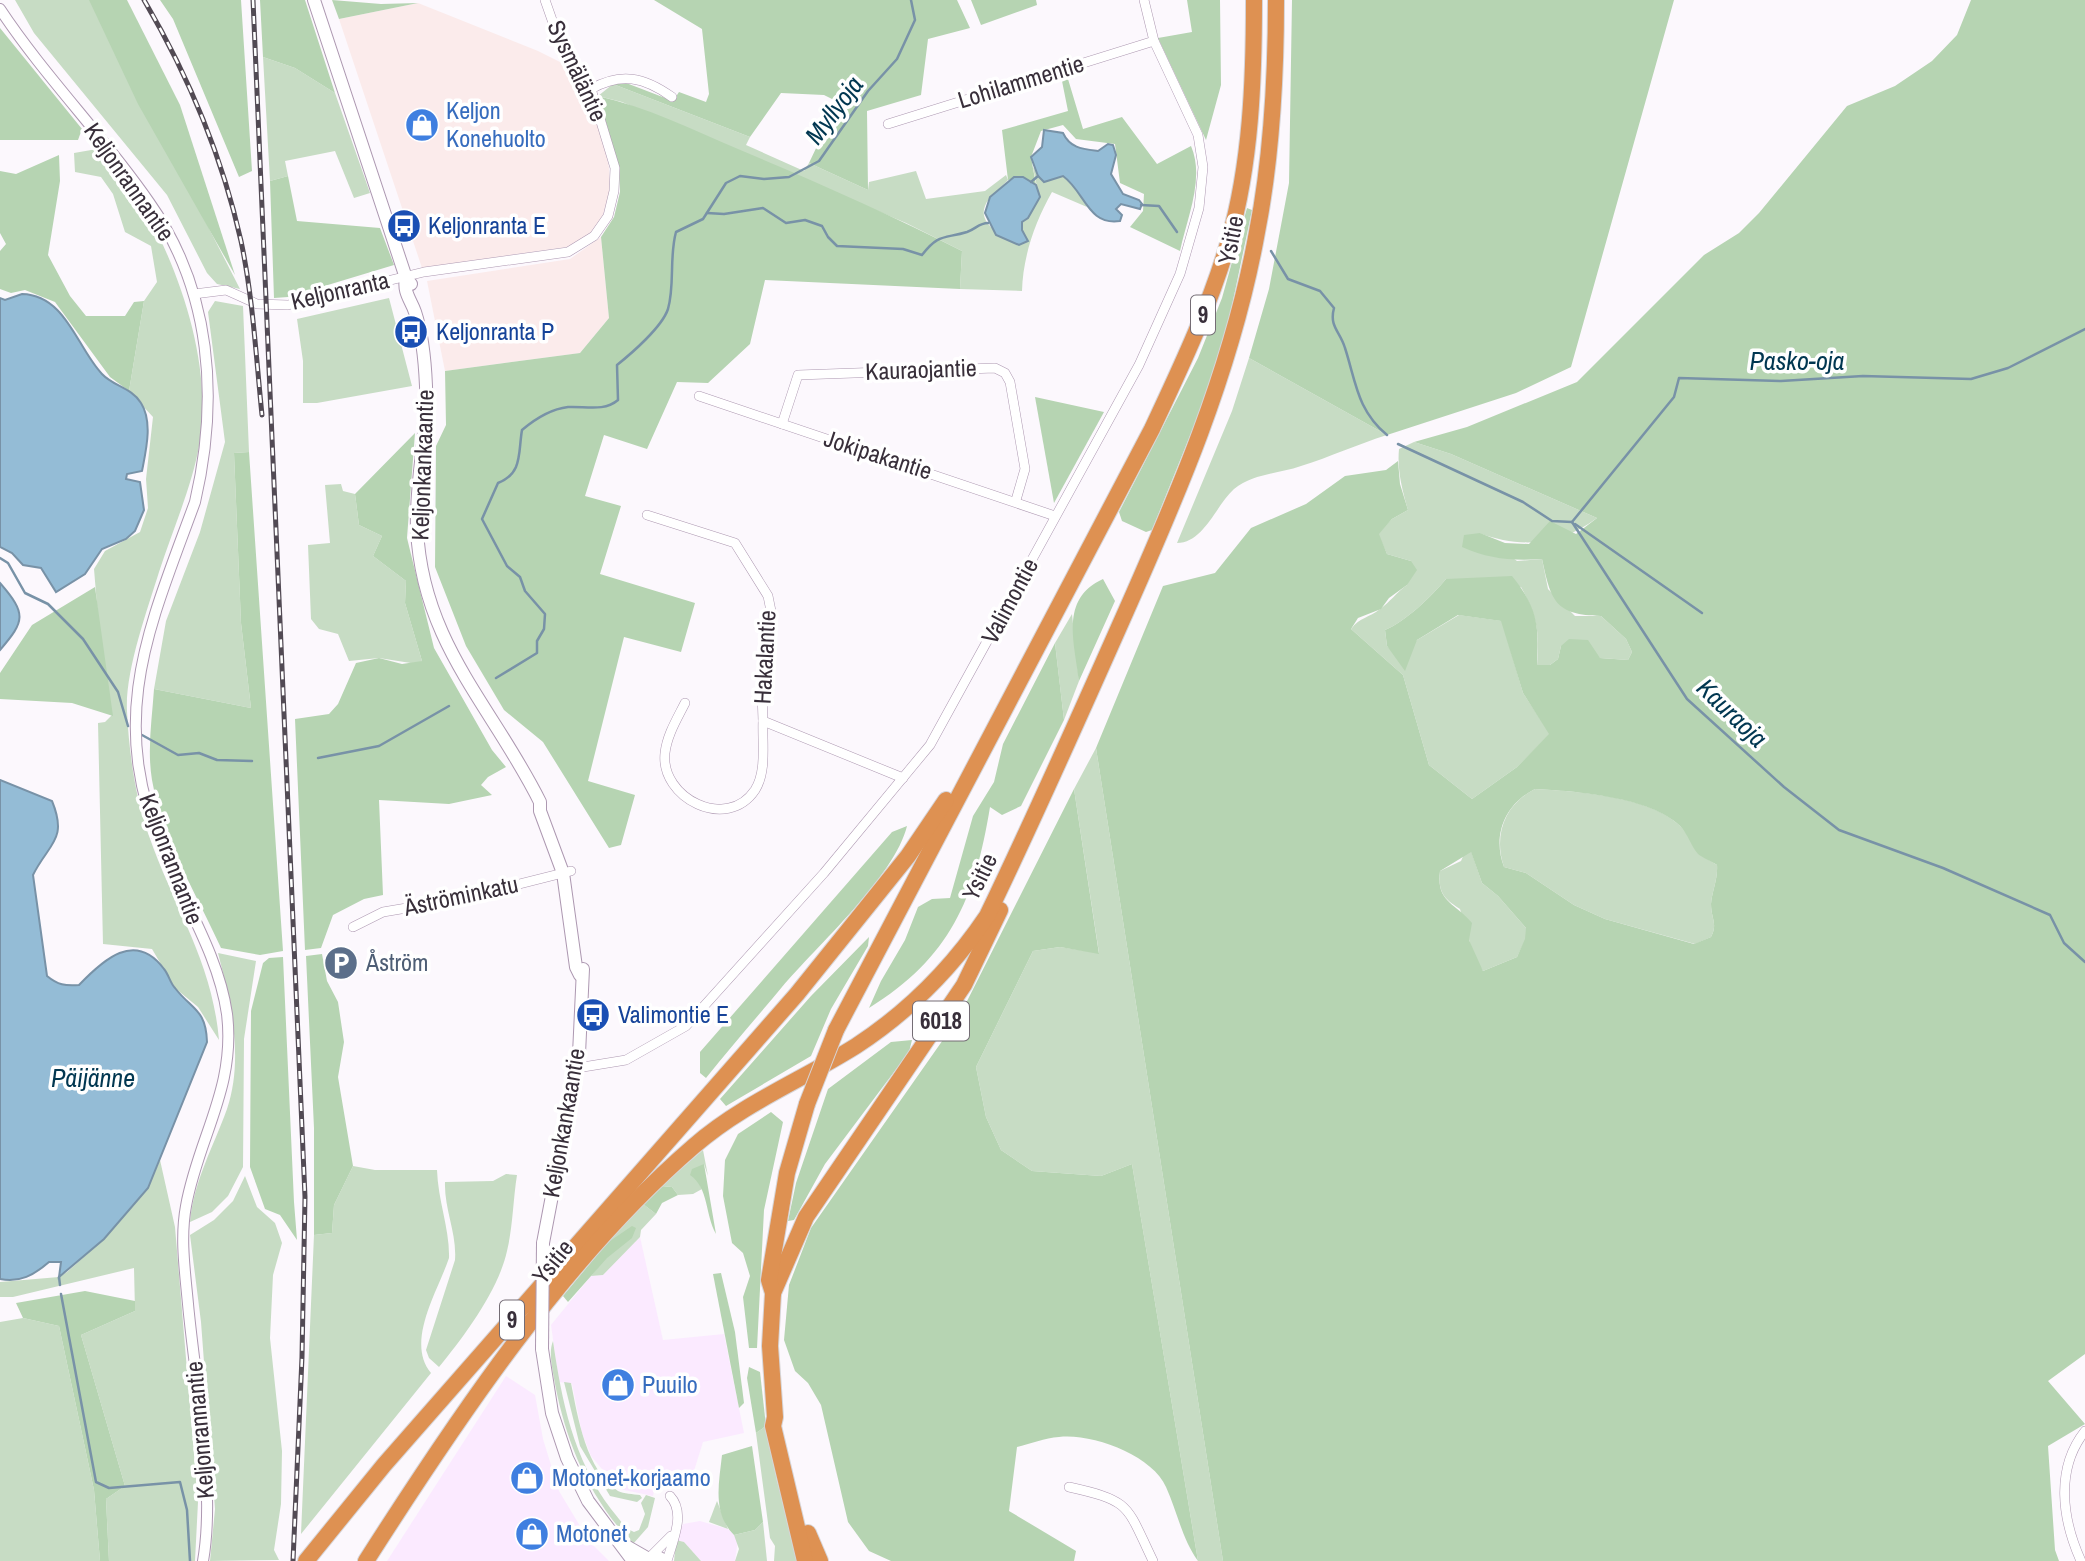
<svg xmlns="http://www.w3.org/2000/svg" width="2085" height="1561" font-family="'Archivo Narrow',sans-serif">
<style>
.built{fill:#fbeaff}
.industrial{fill:#fbebeb}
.green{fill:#c7dcc4}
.forest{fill:#b6d4b2;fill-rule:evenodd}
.water{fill:#94bcd6;stroke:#7892a7;stroke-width:2}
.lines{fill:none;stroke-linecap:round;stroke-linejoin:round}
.stream{stroke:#7892a7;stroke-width:2.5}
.minor-casing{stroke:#ad98b1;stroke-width:10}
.tertiary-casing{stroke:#ad98b1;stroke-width:12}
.secondary-casing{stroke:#ad98b1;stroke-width:14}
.motorway-casing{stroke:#d7d5d8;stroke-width:18}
.minor{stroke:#fff;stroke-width:9}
.tertiary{stroke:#fff;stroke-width:10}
.secondary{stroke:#fff;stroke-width:12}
.motorway{stroke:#de9152;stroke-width:16}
.rail-casing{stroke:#524a54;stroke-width:5}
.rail{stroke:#fff;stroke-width:2.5;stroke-dasharray:8;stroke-linecap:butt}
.secondary-bridge-casing{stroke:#ad98b1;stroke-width:14;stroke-linecap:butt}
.motorway-bridge-casing{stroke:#d7d5d8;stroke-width:18;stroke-linecap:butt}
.secondary-bridge{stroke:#fff;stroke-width:12}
.motorway-bridge{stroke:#de9152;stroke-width:16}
.labels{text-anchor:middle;stroke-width:7;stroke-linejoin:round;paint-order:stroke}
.shield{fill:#fff;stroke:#746d75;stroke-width:2}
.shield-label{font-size:23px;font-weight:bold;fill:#382f3a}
.street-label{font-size:24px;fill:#382f3a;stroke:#fff}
.shop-label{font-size:24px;fill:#366cbe;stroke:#fff;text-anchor:start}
.transit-label{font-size:24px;fill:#164399;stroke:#fff;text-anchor:start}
.service-label{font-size:24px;fill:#4e5e75;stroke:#fff;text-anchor:start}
.water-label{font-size:26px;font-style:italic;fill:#013751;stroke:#fff}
</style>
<rect width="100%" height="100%" fill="#fcf8fd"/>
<g class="built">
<polygon points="640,1237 663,1340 724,1334 744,1433 703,1442 693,1474 669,1479 669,1484 655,1487 653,1496 619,1489 591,1456 582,1433 572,1384 559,1382 551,1325 591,1276 603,1275"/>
<polygon points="506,1376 535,1395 543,1439 559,1491 589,1541 609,1561 387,1561"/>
<polygon points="700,1521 728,1529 738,1539 735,1561 701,1561 684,1542 676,1540 683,1524"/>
</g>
<g class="industrial">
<polygon points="418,3 538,51 570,67 586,91 604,142 609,168 610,191 603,215 591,233 567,247 422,268 339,19"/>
<polygon points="601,237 609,318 580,353 445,371 427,281 570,259"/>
</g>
<g class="green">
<polygon points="15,0 92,0 240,289 217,284 207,273 167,195 34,33"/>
<polygon points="263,57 295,68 335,93 370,193 354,198 335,151 285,161 288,176 270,181"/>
<path d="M613 84 750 137 746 145 804 171 809 163 868 190 869 182 916 171 926 199 985 191 1006 175 1008 180C1002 187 988 197 985 206 977 225 1007 239 1019 245L1028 241 1022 230V222L1028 218 1039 197 1033 167 1044 182 1063 176 1074 184 1087 207 1052 192C1035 222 1023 256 1022 291L960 289 962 251 906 223 622 102 598 96Z"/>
<path d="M97 149C118 172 140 198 154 226 186 290 212 373 199 446 192 486 172 532 159 572 147 611 125 671 127 711 129 752 135 797 149 836 174 908 212 960 219 1040L198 1007 175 988 152 949 103 944 98 723 105 722 112 715 99 629 94 569 105 551 140 532 148 508 146 479 153 417 129 391 144 301 157 282 151 246 125 232 113 194 101 177 75 172 74 153Z"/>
<polygon points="389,298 412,386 317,403 303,403 303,361 297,319"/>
<polygon points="215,301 243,306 249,452 234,453 241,623 251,708 154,689 166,621 200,532 225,442 208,312"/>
<path d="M1249 358 1387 435C1358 444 1330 457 1301 466 1278 474 1254 473 1234 489 1216 505 1204 543 1177 543L1232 411Z"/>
<path d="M1414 442 1451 454 1597 518C1561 545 1522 549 1479 533L1517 561 1542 559 1548 589 1575 616H1601L1626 639 1632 652 1628 660 1600 658 1561 646 1558 659 1550 665H1537C1540 634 1537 615 1521 587L1446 579C1432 596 1405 622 1385 630L1387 646 1399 659 1417 640 1459 615 1502 621 1523 693 1550 734 1517 767 1472 799 1429 765 1403 675 1351 629C1360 617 1369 618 1380 609 1389 603 1397 592 1407 585L1411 561 1387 554 1378 534 1392 519 1408 510C1402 489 1397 470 1399 449Z"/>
<polygon points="341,484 343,491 355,494 359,525 382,536 373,556 406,581 405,603 422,661 417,664 379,658 349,661 338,634 319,629 311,619 308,545 330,543 325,485"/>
<polygon points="1072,614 1079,681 1064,720 1055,643"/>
<polygon points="1096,748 1223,1561 1198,1561 1132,1164 1101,1176 1032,1171 1001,1150 986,1117 976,1067 1033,951 1060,947 1099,953 1074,789"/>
<path d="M1535 789C1575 791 1651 796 1680 826 1697 844 1692 850 1717 865 1718 879 1712 891 1711 904 1711 918 1718 924 1711 937L1695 944 1605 919 1574 905 1526 873 1504 867C1493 835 1505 804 1535 789Z"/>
<path d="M1471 851 1482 883 1498 896 1526 928V939L1517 957 1483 971 1474 957 1460 909C1443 898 1438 892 1440 871L1461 861 1464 854Z"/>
<path d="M218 953 256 961 244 1039 243 1167 228 1196 212 1212 190 1222C194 1180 213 1148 227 1109 244 1058 231 1003 218 953Z"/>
<polygon points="703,1150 708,1176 704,1164 697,1179 702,1189 693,1194 678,1195 672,1187 661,1186"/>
<polygon points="160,1160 175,1227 198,1502 195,1561 109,1561 106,1499 125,1486 81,1335 135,1311 134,1268 13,1297 0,1297 0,1282 59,1277 67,1272 104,1239 148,1188"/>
<path d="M353 1166 375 1170H437C438 1201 450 1230 449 1258 438 1291 405 1342 431 1373L301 1534 314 1235 332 1233 334 1205Z"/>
<path d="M506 1174 517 1175C513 1200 513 1226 507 1251 499 1289 464 1337 439 1367L429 1358 426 1350 455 1260C457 1233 444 1209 445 1182L493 1181Z"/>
<polygon points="245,1176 257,1207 275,1223 282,1243 273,1275 270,1338 282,1451 281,1504 274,1550 279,1560 210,1561 215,1509 201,1322 190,1235 214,1220 233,1201"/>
<polygon points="643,1204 656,1214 641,1230 640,1237 603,1275 591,1276 623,1235 607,1243"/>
<polygon points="23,1318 59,1326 94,1490 100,1561 0,1561 0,1322"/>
<path d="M553 1341C562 1402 573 1458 611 1509 618 1517 624 1528 634 1532L639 1530 645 1514 641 1503 646 1495 655 1498 648 1527 633 1544C590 1498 567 1446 555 1384 553 1371 548 1353 553 1341Z"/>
<path d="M564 1382 571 1383C578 1418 586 1470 618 1491 624 1494 633 1494 640 1495L642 1498 637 1502 610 1496 580 1446Z"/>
<polygon points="766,1426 777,1481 800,1561 774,1561 775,1546 770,1538 756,1433"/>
<polygon points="717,1501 728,1529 709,1522"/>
<polygon points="763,1522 767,1561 735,1561 739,1549 734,1535 755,1530"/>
<polygon points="676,1540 684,1542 701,1561 674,1561"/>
</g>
<g class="forest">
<polygon points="89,0 127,0 180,105 235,275 138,104"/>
<polygon points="160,0 241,0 252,171 239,177 173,19"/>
<polygon points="260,0 305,0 335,93 295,68 263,57"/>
<polygon points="332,0 381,4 418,3 339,19"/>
<polygon points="654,0 957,0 970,28 928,39 921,95 867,111 868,190 809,163 838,102 824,95 781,93 750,137 613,84 621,81 673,101 679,92 706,102 709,94 702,29"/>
<polygon points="971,0 1036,0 1037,5 981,25"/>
<polygon points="1187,0 1220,0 1221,85 1206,140 1158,38 1192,32"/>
<polygon points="1292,0 1674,0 1571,367 1516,393 1387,435 1249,358 1269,289 1289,183"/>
<path d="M1971 0H2085V1354L2048 1381 2085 1424 2048 1446 2055 1550 2059 1561H1223L1096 748 1163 586 1215 573 1251 528 1306 504 1345 476 1386 470 1398 461 1400 484 1408 510 1392 519 1379 534 1387 554 1411 561 1417 570 1407 585 1389 598 1381 609 1358 618 1351 629 1403 675 1429 765 1472 799 1517 767 1549 734 1523 693 1501 621 1458 615 1417 640 1405 671 1387 646 1385 630C1405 622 1432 596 1446 579L1512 576C1538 608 1539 626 1537 665H1550L1558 659 1561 646 1569 639 1588 640 1600 658 1628 660 1632 652 1626 639 1601 616C1555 615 1551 601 1542 559 1512 561 1489 559 1462 547L1464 535 1480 533 1505 543 1529 544 1550 521 1576 534 1597 518 1451 454 1414 442 1467 427 1577 382 1704 255 1739 233 1759 213 1847 106 1895 86 1932 61 1957 35ZM1535 789C1575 791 1651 797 1680 826 1688 834 1691 846 1698 854 1703 858 1711 861 1717 865 1718 879 1712 891 1711 904 1711 918 1718 924 1711 937L1694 944 1605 919 1574 905 1526 873 1504 867C1492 835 1505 804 1535 789ZM1471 852 1482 883 1498 896 1526 928 1525 939 1517 957 1483 971 1469 940 1472 923C1454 902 1436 902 1440 871Z"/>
<polygon points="0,28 82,129 78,140 0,140"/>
<path d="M1068 79 1083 129 1122 117 1157 164 1191 146C1205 178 1187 218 1180 251L1130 227 1143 211 1144 194 1120 183 1115 144 1076 139 1063 125 1041 131 1031 157 1036 185 1023 177 1008 180 1002 130 1068 111 1062 81Z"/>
<path d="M598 96C647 107 693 130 738 149 814 181 889 214 962 251L960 289 765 280 750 344 708 383 677 382 647 449 604 435 585 496 621 506 600 574 695 603 681 652 624 637 588 781 635 795 621 845 609 848 543 742 504 710 466 646 435 567 436 446 446 425 445 371 580 353 609 318 601 237 614 217 620 192 619 166Z"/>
<polygon points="59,155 60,181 48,255 70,296 86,316 125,316 134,302 144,301 129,391 110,377 55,302 25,290 11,293 0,289 0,251 6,244 0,233 0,171 16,174"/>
<polygon points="288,176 297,221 380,228 394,265 288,297 274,298 270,181"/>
<polygon points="1247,208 1252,210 1230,315 1204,401 1152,530 1146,532 1122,521 1119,512 1198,358 1222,298"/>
<polygon points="1035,397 1104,412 1054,503"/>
<polygon points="415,433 407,538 434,648 492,750 506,767 488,777 481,785 492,795 449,804 379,800 383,895 364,899 333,915 321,948 305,950 295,719 329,714 338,704 356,663 379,658 402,664 422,661 405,603 406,581 373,556 382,536 359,525 355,494"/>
<path d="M249 452 283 951 260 955 221 948C197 895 162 838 152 780 147 750 152 719 154 689L251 708 241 623 234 453Z"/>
<path d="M1103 579 1115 601 1079 681C1075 643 1059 599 1103 579Z"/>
<polygon points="95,587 113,716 72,703 0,699 0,673 32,625"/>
<path d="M1055 643 1064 720 1021 806 1002 815 990 807C975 899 950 958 869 1008L881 981 905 940 918 907 932 899 950 898 973 816 994 782 1003 744Z"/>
<path d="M1074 789 1099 954 1060 947 1033 951 976 1067 986 1117 1001 1150 1032 1171 1101 1176 1132 1164 1198 1561C1182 1539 1177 1511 1166 1487 1152 1455 1092 1433 1059 1437 1045 1438 1030 1444 1017 1447L1009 1511 1076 1551 1074 1561H891L869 1551 848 1522 821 1405 808 1383 795 1371 784 1340 789 1285 811 1228 959 1017Z"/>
<path d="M907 826C895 876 816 947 782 987 757 1017 731 1047 706 1078L700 1073V1052L892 832Z"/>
<polygon points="869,937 868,946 831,1009 811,1056 726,1106 720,1099 811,996"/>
<polygon points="322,954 327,981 338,1002 344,1042 338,1077 353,1166 334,1205 332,1233 314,1235 314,1128 306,956"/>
<polygon points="283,957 294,1202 297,1240 280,1215 265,1209 250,1167 251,1011 263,963 269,958"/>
<polygon points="912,1040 909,1052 825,1164 794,1220 788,1221 796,1183 828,1089 891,1042"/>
<polygon points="771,1112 783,1122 764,1210 757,1348 749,1348 743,1297 750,1276 743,1253 732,1243 723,1196 725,1160 738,1134"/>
<path d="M704 1164 716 1234C705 1215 709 1188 690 1175L692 1169Z"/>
<polygon points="661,1186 672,1187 678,1195 662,1203 656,1214 643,1204"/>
<polygon points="632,1226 636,1228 632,1238 607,1258 568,1302 563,1296 607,1243"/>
<polygon points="721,1273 735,1332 744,1403 739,1408 713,1274"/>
<polygon points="85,1291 135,1301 135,1311 81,1335 125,1486 106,1499 109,1561 100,1561 94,1490 59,1326 23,1318 16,1303"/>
<polygon points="749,1367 760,1372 766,1426 756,1433 747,1378"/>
<path d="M752 1446 763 1522 755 1530 734 1535C712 1513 719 1483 722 1455Z"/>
</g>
<g class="water">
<path d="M1044 130 1063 133C1070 148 1082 149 1098 151L1108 144 1113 145 1116 155 1111 174 1123 194 1139 200 1142 204 1140 209 1121 204 1116 209 1122 215 1120 221C1088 226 1085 192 1063 176L1044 182 1038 176 1031 157 1042 147Z"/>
<polygon points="1014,177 1023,177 1036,185 1040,197 1028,218 1022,222 1022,230 1028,241 1019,245 996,235 985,213 990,197"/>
<path d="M22 294C66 295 77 348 102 374 113 386 132 388 141 403 153 422 146 450 142 471L127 474 126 479 140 482 144 510 135 531 126 539 102 549 85 574 56 592 41 568 23 565 12 553 0 547V298L5 300Z"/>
<path d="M0 583C27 614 25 621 0 650Z"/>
<path d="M0 780 52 801C68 840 49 843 33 875L47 976C58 985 65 986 79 985 103 960 135 930 164 969 169 975 170 983 175 988 192 1010 206 1009 207 1042L148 1188 104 1239 59 1277 61 1262H49C34 1275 20 1283 0 1279Z"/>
</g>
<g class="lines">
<g class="stream">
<polyline points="1031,182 1038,176"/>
<polyline points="1141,205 1159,206 1177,232"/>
<path d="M707 213 724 214 763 208 786 223 805 220 822 226 828 237 837 246 903 249 922 255C939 233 944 239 967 232 976 229 979 223 988 223"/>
<path d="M1271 251 1288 279 1320 291 1334 308C1329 327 1340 331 1345 348 1356 382 1357 410 1387 435"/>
<polyline points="1398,444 1523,502 1552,521 1572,522"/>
<polyline points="1572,522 1687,699 1784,787 1839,830 1943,868 2050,915 2064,943 2085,962"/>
<polyline points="1572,522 1674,397 1679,378 1781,381 1863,376 1971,379 2008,368 2085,329"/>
<polyline points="1575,524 1702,613"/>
<polyline points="0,558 8,563 25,593 48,604 83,639 118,692 128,726"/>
<path d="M496 678 537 653V641L544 629 545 614 525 591 520 577 507 566 482 519 498 483C523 473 518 453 522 430 535 419 551 409 568 407 585 406 604 412 618 400L617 365C632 353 662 327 668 309 675 285 669 257 676 232L703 219 726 183 740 176 764 179 789 177 819 161 868 91 897 59 915 20 911 0"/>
<polyline points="142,735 178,755 199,753 217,760 252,761"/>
<polyline points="318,758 379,746 449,706"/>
<polyline points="59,1277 60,1285"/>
<polyline points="61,1294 96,1482 109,1488 180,1482 187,1510 190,1561"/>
</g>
<g class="minor-casing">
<g id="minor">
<path d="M591 89C621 72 644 77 672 97"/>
<polyline points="888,124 1154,41"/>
<polyline points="194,294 226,290 257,304 288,305 424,272 568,252 594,236 608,216 614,191 615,168 591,89 558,37 545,0"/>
<polyline points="699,396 1055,516"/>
<polyline points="782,424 798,375 995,368 1005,373 1010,382 1025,469 1016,500"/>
<polyline points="647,515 735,543 768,596 771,611 762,692 763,721 903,778"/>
<path d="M685 703C677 719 667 735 665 753 660 798 727 832 755 790 767 771 762 743 763 721"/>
<polyline points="353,927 383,912 460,899 571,871"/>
<polyline points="577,1068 626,1060 686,1026 824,873 930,745 1139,365 1180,274 1199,208 1203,167 1198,135 1154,41 1144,0"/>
<path d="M1069 1487C1132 1501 1126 1505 1153 1561"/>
<polyline points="651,1556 671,1536"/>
<path d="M667 1561C673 1540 686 1513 670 1496"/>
<path d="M2081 1561C2062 1519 2055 1469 2085 1431"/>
</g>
</g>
<g class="tertiary-casing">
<path id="tertiary" d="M0 9C45 77 103 135 149 202 212 291 219 399 195 502 149 628 106 717 163 851 185 904 219 957 227 1014 236 1088 198 1138 186 1206 180 1238 185 1271 188 1304 195 1381 216 1487 203 1561"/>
</g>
<g class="secondary-casing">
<g id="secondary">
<polyline points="314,0 406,278 411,284"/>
<path d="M406 278C403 293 411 300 415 312 423 336 425 362 426 386 428 434 415 481 417 529 422 643 493 707 540 802V811L563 873 576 967 580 975"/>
<polyline points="543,1243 579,1054 583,969"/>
<polyline points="542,1349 552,1413 567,1458 588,1501 633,1561"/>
<polyline points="626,1546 647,1558"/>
<polyline points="643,1561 656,1556 665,1561"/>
</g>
</g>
<g class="motorway-casing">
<g id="motorway">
<path d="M836 1030 1152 429C1181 367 1210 306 1229 240 1251 163 1254 80 1254 0"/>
<polyline points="773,1293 806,1217 964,985 1000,910"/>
<polyline points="808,1533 820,1561"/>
<polyline points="306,1561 384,1465 797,994 908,856 946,800"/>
<path d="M366 1561C458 1417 564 1258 694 1146 742 1104 802 1080 856 1046 908 1012 952 968 987 916 1033 821 1076 724 1119 627 1176 499 1232 371 1257 232 1272 156 1276 78 1276 0"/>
<polyline points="805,1561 773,1426 775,1417 770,1346 773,1293 769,1280 787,1173 807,1104"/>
</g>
</g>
<use href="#minor" class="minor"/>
<use href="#tertiary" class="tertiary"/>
<use href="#secondary" class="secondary"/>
<use href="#motorway" class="motorway"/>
<g class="rail-casing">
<g id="rail">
<path d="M144 0C188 75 222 156 241 241 253 298 256 357 262 415"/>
<polyline points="253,0 305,1197 302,1357 293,1561"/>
</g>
</g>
<use href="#rail" class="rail"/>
<g class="secondary-bridge-casing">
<polyline id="secondary-bridge" points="542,1349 543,1243"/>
</g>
<g class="motorway-bridge-casing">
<polyline id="motorway-bridge" points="807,1104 836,1030"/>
</g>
<use href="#secondary-bridge" class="secondary-bridge"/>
<use href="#motorway-bridge" class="motorway-bridge"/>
</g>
<defs>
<g id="shop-disc" transform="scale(1.75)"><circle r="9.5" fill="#3f7fe0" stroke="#fff"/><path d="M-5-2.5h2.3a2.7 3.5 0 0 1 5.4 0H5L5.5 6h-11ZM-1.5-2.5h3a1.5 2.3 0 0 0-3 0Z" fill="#fff"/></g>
<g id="bus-disc" transform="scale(1.75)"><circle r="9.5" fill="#1a4fb4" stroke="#fff"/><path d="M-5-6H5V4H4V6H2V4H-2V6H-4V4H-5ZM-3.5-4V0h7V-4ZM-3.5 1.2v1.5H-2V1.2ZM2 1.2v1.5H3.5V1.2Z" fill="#fff"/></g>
<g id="parking-disc" transform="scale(1.75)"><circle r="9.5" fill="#5c6f8a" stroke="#fff"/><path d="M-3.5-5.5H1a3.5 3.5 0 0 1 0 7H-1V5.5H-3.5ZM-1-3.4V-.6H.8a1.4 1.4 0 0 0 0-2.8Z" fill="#fff"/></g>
</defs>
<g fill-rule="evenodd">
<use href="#shop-disc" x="422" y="125"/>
<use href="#bus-disc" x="404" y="226"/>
<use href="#bus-disc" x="411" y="332"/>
<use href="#parking-disc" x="341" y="963"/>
<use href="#bus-disc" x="593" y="1015"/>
<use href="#shop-disc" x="618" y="1385"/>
<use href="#shop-disc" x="527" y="1478"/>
<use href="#shop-disc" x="532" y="1534"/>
</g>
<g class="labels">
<g class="shield">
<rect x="1191" y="295.5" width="24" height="39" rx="5"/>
<rect x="913" y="1001.5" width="56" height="39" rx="5"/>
<rect x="500" y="1300.5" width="24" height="39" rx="5"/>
</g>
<g class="shield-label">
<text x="1203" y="323">9</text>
<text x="941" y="1029">6018</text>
<text x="512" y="1328">9</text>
</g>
<g class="street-label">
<text transform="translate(577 71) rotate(65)" y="8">Sysmäläntie</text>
<text transform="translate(1021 82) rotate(-17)" y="8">Lohilammentie</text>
<text transform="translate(129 182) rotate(55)" y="8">Keljonrannantie</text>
<text transform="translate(1231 240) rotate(-79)" y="8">Ysitie</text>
<text transform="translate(340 291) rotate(-13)" y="8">Keljonranta</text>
<text transform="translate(921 370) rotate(-2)" y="8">Kauraojantie</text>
<text transform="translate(878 455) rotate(18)" y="8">Jokipakantie</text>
<text transform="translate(423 465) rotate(-88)" y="8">Keljonkankaantie</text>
<text transform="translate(1010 601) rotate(-62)" y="8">Valimontie</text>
<text transform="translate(765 657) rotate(-87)" y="8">Hakalantie</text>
<text transform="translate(171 859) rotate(69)" y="8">Keljonrannantie</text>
<text transform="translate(980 877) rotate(-64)" y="8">Ysitie</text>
<text transform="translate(461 896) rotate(-12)" y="8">Äströminkatu</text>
<text transform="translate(564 1123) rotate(-80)" y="8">Keljonkankaantie</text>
<text transform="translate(553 1262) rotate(-51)" y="8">Ysitie</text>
<text transform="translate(200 1430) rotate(-95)" y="8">Keljonrannantie</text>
</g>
<g class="shop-label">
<text x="446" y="119">Keljon<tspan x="446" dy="28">Konehuolto</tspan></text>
<text x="642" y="1393">Puuilo</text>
<text x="552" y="1486">Motonet-korjaamo</text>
<text x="556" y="1542">Motonet</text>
</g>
<g class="transit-label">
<text x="428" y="234">Keljonranta E</text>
<text x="436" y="340">Keljonranta P</text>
<text x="618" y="1023">Valimontie E</text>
</g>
<g class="service-label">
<text x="366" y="971">Åström</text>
</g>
<g class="water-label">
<text transform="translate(834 110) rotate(-53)" y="9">Myllyoja</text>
<text x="1797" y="370">Pasko-oja</text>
<text transform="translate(1732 713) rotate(44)" y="9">Kauraoja</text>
<text x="93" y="1087">Päijänne</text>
</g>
</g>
</svg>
